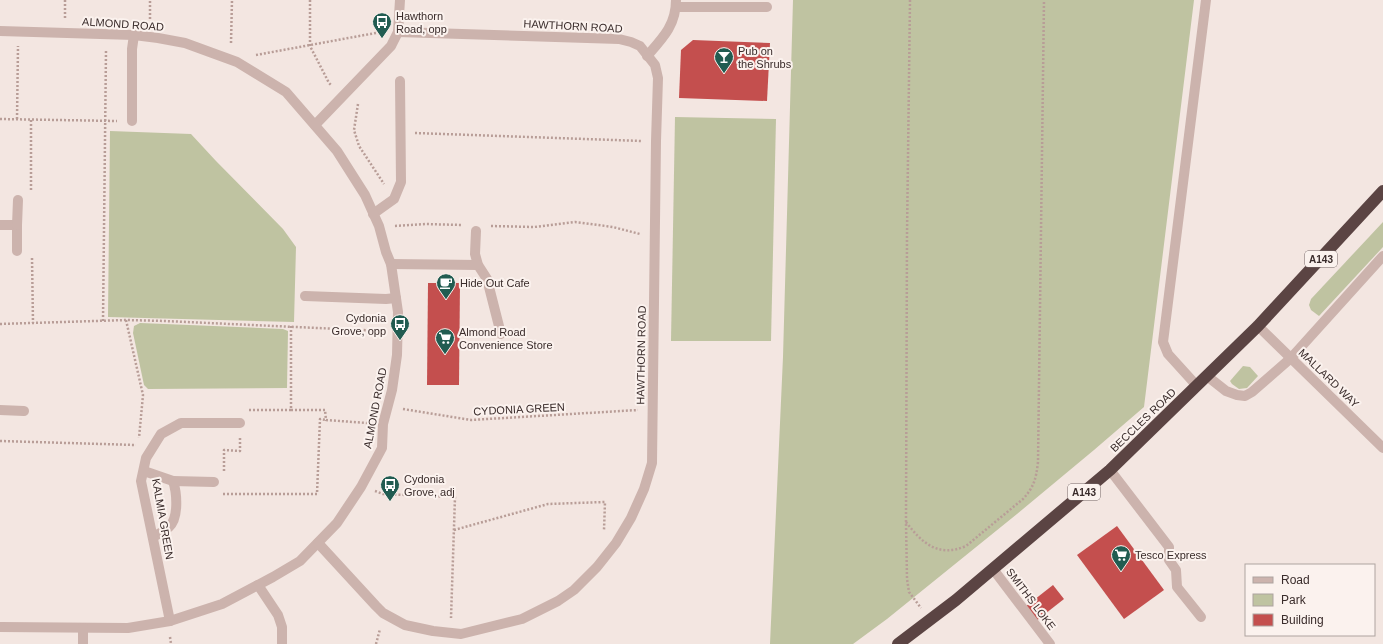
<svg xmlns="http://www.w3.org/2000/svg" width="1383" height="644" font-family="Helvetica,sans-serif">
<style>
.green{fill:#bfc3a1}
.building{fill:#c44f4e}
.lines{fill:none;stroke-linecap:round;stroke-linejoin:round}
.path{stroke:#b89d97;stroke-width:2.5;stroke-dasharray:2 2;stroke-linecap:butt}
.lane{stroke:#ccb3ad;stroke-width:10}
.street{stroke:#ccb3ad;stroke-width:10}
.highway{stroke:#5b4443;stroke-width:12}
.labels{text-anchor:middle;stroke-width:4;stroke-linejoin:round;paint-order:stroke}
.shield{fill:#fbf2ee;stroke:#746766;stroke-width:1}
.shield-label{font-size:10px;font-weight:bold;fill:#3a2c2b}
.poi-label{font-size:11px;fill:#3a2c2b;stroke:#fbf2ee;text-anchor:start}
.street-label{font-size:11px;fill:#3a2c2b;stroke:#fbf2ee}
</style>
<rect width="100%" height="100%" fill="#f3e6e1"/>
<g class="green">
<polygon points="793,0 1194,0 1144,407 1094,450 1017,514 887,619 853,644 770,644 783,357"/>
<polygon points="675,117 776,119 771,341 671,341"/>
<polygon points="110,131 191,134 216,161 283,229 296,247 294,322 108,317"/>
<polygon points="1383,222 1383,247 1319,316 1311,310 1309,305 1311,299"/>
<polygon points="140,323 283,329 288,331 287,388 148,389 144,385 133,333 134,326"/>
<polygon points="1243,366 1250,367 1258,376 1247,388 1239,389 1232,384 1230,381"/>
</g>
<g class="building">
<polygon points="693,40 770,43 767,101 679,98 681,50"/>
<polygon points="428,283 460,283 459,385 427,385"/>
<polygon points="1117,526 1164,590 1124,619 1077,555"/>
<polygon points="1053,585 1064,599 1036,621 1025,607"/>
</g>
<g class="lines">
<g class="path">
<polyline points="310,0 310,46 329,83 331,85"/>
<polyline points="910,0 907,235 906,522 907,579 909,592 921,608"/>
<polyline points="65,18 65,0"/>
<polyline points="150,19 150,0"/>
<polyline points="231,43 232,0"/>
<polyline points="256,55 381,32"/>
<polyline points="358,104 354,130 359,146 384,184"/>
<polyline points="0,119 117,121"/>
<polyline points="17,119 18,46"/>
<polyline points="31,120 31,191"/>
<polyline points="415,133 642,141"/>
<polyline points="395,226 425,224 462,225"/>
<polyline points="491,226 534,227 575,222 613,227 640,234"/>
<polyline points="32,258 33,323"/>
<polyline points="126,320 143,395 139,438"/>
<polyline points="103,321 106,50"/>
<polyline points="0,324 126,320 165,321 383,331"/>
<polyline points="291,326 291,410 325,410 326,420 367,423"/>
<polyline points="403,409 471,420 638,410"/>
<polyline points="249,410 291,410"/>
<polyline points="0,441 136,445"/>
<polyline points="224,471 224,450 240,451 240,438"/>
<polyline points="375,491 383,494 455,497 451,618"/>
<polyline points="223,494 317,494 320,419 326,420"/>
<path d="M906 522C922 543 938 558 966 546L1023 499C1034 487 1036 479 1038 462L1044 0"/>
<polyline points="454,530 548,504 605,502 604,530"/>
<polyline points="170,637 171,644"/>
<polyline points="376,644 380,629"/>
</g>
<g class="lane">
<polyline points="676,7 767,7"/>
<polyline points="373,214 394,199 401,182 400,81"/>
<polyline points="476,231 475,254 478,265 487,279 501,334"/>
<polyline points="391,264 478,265"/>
<polyline points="305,296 386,299 396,298"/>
<polyline points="1207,376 1226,391 1237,395 1245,396 1252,392 1291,358 1383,256"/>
<polyline points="1110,470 1169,547 1169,560 1176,570 1177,587 1201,617"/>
<path d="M144 471 173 481C177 493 179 518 169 527 165 531 158 534 153 537"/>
<polyline points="173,481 214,482"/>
<polyline points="258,585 278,615 282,627 282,644"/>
</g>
<g class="street">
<polyline points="0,31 134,35 158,38 185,43 237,62 286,92 337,151 365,195 379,226 386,252 391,264 398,312 397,355 392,390 383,424 382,448 361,487 337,523 300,561 273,577 222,604 170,621 128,628 0,627"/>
<path d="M647 56C663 38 676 25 676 0"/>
<polyline points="132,121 132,49 134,35"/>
<polyline points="315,125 391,46 398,32 400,0"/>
<polyline points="0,225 17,225 17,251"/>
<polyline points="17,225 18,200"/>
<polyline points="1258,326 1383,448"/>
<polyline points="1197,386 1168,354 1163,342 1206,0"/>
<polyline points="0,410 24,411"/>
<polyline points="318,543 376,606 383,613 405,625 433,631 461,634 522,619 558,601 574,590 597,567 616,543 631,518 644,489 652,463 656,141 658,78 655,65 640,46 631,42 619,39 398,32"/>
<polyline points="993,569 1050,644"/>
<polyline points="170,621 141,481 146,458 161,434 181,423 240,423"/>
<polyline points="83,644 83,628"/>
</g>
<polyline class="highway" points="898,644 956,600 1110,470 1258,326 1383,191"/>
</g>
<defs>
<g id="bus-pin" transform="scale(1)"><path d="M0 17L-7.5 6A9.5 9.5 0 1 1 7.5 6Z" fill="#215c51" stroke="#fbf2ee"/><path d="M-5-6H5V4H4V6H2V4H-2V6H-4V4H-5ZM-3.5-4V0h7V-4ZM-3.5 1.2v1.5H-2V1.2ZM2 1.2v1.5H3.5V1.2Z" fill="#fff"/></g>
<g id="bar-pin" transform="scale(1)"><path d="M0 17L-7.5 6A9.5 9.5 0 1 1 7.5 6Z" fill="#215c51" stroke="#fbf2ee"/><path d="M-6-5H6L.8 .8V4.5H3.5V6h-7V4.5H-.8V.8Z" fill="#fff"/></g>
<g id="cafe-pin" transform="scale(1)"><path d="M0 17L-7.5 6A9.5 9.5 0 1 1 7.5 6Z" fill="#215c51" stroke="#fbf2ee"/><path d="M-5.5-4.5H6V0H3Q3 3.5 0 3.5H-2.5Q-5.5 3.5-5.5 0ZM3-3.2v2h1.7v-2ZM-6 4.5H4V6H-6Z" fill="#fff"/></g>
<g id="supermarket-pin" transform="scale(1)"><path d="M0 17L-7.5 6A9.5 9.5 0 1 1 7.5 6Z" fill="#215c51" stroke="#fbf2ee"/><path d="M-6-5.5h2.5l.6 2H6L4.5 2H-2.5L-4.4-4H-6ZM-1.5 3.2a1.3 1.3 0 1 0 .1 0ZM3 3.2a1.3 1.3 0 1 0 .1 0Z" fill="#fff"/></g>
</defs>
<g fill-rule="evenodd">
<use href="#bus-pin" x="382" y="22"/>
<use href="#bar-pin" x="724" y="57"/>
<use href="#cafe-pin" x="446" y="283"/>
<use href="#bus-pin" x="400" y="324"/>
<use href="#supermarket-pin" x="445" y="338"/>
<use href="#bus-pin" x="390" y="485"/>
<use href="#supermarket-pin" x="1121" y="555"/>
</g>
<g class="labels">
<g class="shield">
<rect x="1305" y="251" width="32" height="16" rx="3"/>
<rect x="1068" y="484" width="32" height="16" rx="3"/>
</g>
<g class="shield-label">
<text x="1321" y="263">A143</text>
<text x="1084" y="496">A143</text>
</g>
<g class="poi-label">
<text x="396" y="20">Hawthorn<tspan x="396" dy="13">Road, opp</tspan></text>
<text x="738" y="55">Pub on<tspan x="738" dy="13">the Shrubs</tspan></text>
<text x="460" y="287">Hide Out Cafe</text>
<text x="386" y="322" text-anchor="end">Cydonia<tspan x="386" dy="13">Grove, opp</tspan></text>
<text x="459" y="336">Almond Road<tspan x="459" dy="13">Convenience Store</tspan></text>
<text x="404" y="483">Cydonia<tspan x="404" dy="13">Grove, adj</tspan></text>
<text x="1135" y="559">Tesco Express</text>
</g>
<g class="street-label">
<text transform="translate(123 24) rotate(4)" y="4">ALMOND ROAD</text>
<text transform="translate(573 26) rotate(3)" y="4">HAWTHORN ROAD</text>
<text transform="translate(641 355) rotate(-89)" y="4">HAWTHORN ROAD</text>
<text transform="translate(1329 378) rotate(44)" y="4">MALLARD WAY</text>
<text transform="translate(375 408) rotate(-79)" y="4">ALMOND ROAD</text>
<text transform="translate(519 409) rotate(-3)" y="4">CYDONIA GREEN</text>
<text transform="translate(1143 420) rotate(-44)" y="4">BECCLES ROAD</text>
<text transform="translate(163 519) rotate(80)" y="4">KALMIA GREEN</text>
<text transform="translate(1031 599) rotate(53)" y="4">SMITHS LOKE</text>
</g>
</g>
<rect x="1245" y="564" width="130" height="72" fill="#fbf2ee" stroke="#aea3a0"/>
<rect x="1253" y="577" width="20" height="6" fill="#ccb3ad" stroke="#aea3a0"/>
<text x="1281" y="584" font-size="12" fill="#3a2c2b">Road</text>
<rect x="1253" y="594" width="20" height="12" fill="#bfc3a1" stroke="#aea3a0"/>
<text x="1281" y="604" font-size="12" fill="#3a2c2b">Park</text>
<rect x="1253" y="614" width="20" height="12" fill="#c44f4e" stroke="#aea3a0"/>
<text x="1281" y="624" font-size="12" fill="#3a2c2b">Building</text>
</svg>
